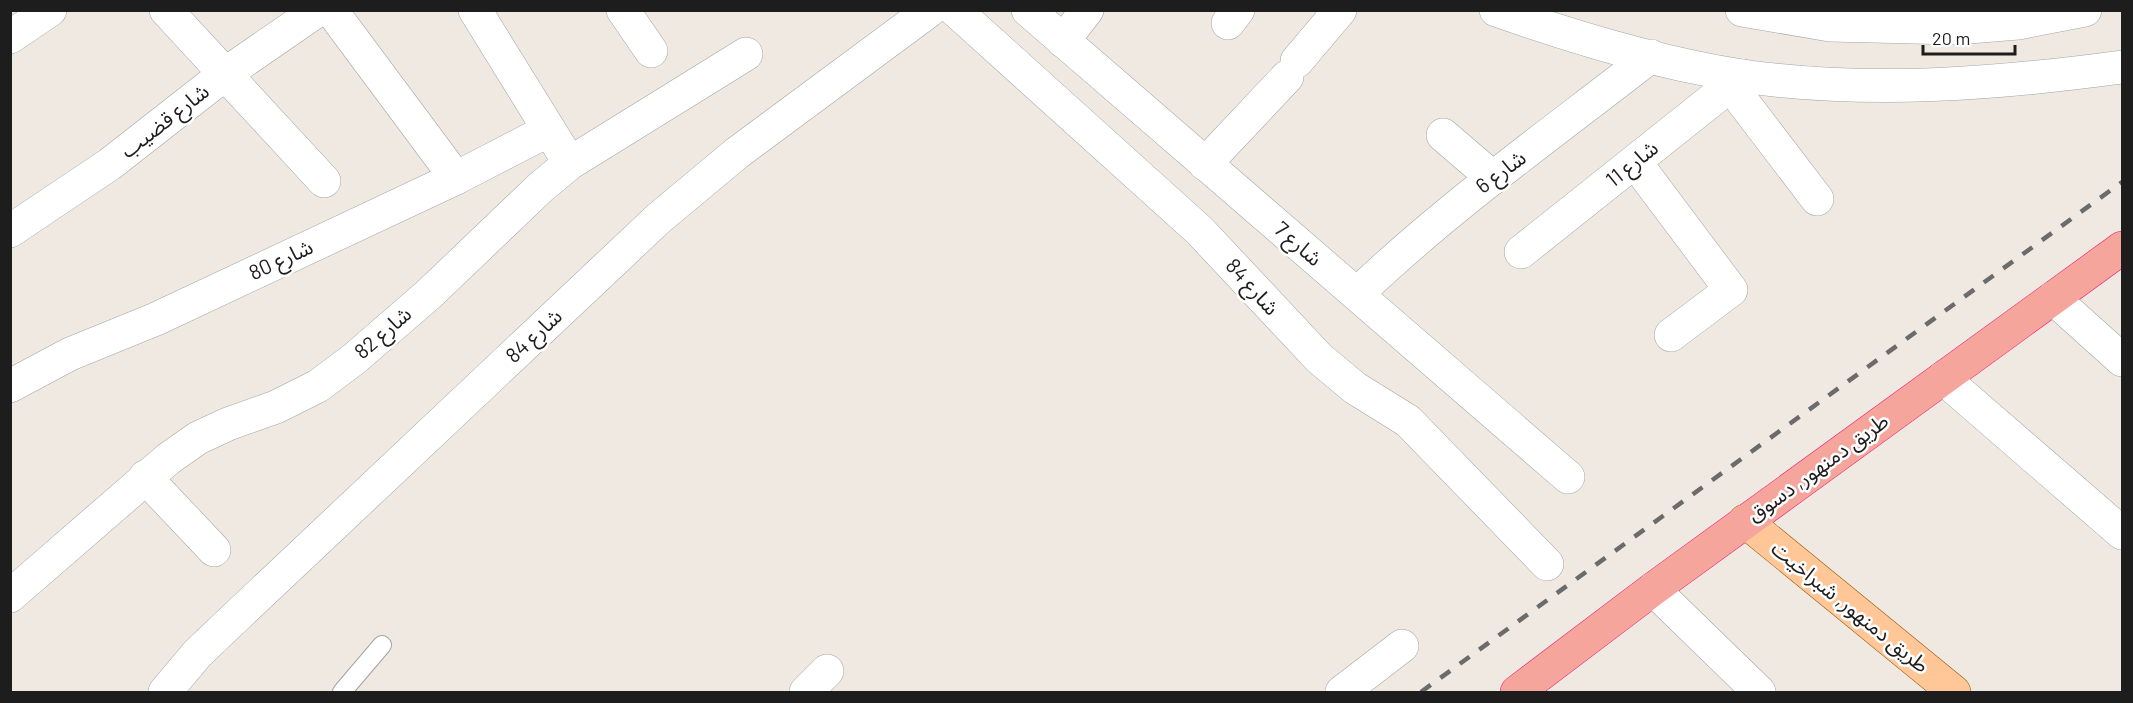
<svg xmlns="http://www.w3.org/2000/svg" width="2133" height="703" font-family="Barlow,'Noto Sans Arabic',sans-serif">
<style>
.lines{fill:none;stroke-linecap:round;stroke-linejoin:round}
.service-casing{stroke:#a4a4a4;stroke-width:20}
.minor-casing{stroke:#a4a4a4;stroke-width:34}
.primary-casing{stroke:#965400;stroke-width:34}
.trunk-casing{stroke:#e51773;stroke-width:34}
.service{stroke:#fff;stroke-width:18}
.minor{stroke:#fff;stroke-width:33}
.primary{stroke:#ffc797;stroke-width:33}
.trunk{stroke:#f6a59c;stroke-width:33}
.rail{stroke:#6b6b6b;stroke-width:4.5;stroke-dasharray:12 12;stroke-linecap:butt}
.labels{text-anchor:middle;stroke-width:5;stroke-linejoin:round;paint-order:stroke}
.street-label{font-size:21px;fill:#1d1d1d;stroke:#fff}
</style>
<rect width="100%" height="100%" fill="#efe9e2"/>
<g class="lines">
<g class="service-casing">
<polyline id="service" points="342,692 382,645"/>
</g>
<g class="minor-casing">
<g id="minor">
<polyline points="166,10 324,181"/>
<polyline points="331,10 456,178"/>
<polyline points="475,10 561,149"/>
<polyline points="623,10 651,51"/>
<polyline points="955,10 1200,231 1319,358 1355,388 1408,421 1547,564"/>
<polyline points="1028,10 1568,477"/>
<path d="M1496 10C1576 38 1658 63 1742 76 1869 94 1996 84 2122 67"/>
<polyline points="1742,10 1830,25 1956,28 2018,23 2085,10"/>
<polyline points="1228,23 1238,10"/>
<polyline points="10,37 50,10"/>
<polyline points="1063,41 1087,10"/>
<polyline points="1297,61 1340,10"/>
<polyline points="1730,85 1817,199"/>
<polyline points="1443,135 1493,178"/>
<polyline points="1635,162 1731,290 1671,335"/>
<polyline points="1205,164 1287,77"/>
<polyline points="10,231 110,164 225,74 318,10"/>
<polyline points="1521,252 1742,76"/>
<path d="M1357 294C1448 207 1551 134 1651 56"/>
<polyline points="2053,298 2122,360"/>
<polyline points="1943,378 2122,533"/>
<polyline points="10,386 70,354 156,319 456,178 549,130"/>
<polyline points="145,477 214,550"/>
<polyline points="1653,589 1759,692"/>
<polyline points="10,596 168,459 198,438 228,424 276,407 318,386 354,359 429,294 541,187 570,163 746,54"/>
<polyline points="165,692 197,654 221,631 659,218 737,153 930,10"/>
<polyline points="806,692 827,671"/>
<polyline points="1342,692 1402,646"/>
</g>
</g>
<g class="primary-casing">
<polyline id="primary" points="1745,521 1954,692"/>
</g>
<g class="trunk-casing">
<polyline id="trunk" points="1517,692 1653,589 2122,248"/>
</g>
<use href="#service" class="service"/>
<use href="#minor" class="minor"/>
<use href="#primary" class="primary"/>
<use href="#trunk" class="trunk"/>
<polyline class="rail" points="1421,692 2122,182"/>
</g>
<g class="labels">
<g class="street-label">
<text transform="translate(165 121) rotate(-38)" y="7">شارع قضيب</text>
<text transform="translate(1632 164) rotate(-39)" y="7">شارع 11</text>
<text transform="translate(1501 172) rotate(-37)" y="7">شارع 6</text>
<text transform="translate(1298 244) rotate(41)" y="7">شارع 7</text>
<text transform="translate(281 260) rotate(-25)" y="7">شارع 80</text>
<text transform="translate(1252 287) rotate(48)" y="7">شارع 84</text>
<text transform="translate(383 333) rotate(-41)" y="7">شارع 82</text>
<text transform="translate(534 336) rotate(-43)" y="7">شارع 84</text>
<text transform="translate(1818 468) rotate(-36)" y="7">طريق دمنهور, دسوق</text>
<text transform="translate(1850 607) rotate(39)" y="7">طريق دمنهور, شبراخيت</text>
</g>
</g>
<rect width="2133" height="703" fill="none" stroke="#1d1d1d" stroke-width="24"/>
<path d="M1923 45v9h92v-9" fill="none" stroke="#1d1d1d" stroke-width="3"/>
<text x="1932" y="45" font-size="18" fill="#1d1d1d" stroke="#ffffff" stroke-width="4.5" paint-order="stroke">20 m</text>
</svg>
